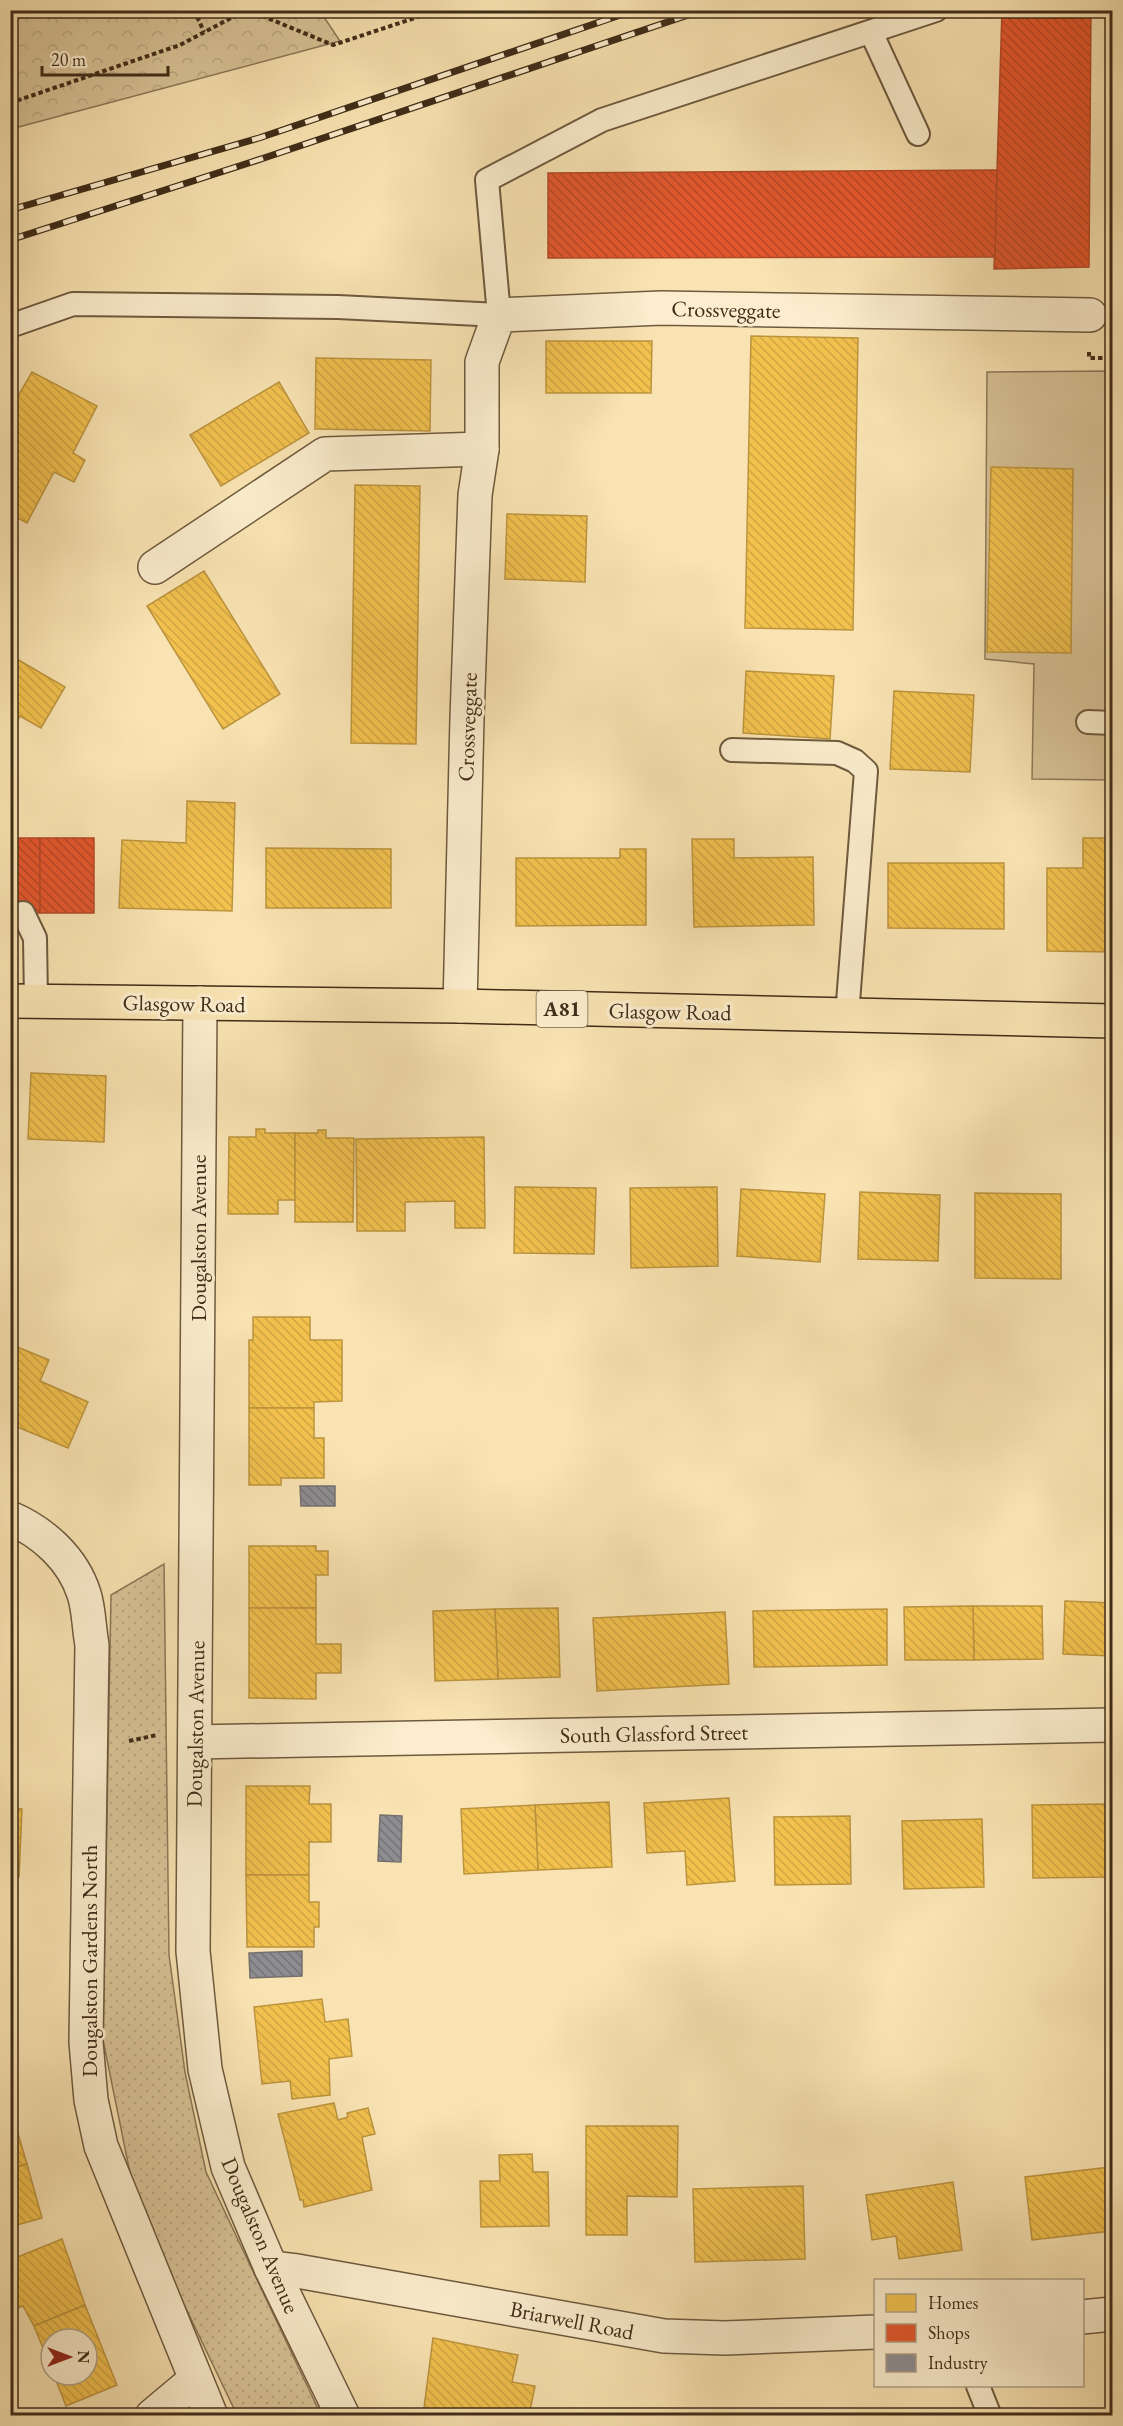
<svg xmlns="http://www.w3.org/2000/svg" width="1123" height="2426" font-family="'EB Garamond',serif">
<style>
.grass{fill:url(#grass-dots);stroke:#8c7858;stroke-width:1.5}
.park{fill:url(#park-crowns);stroke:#8c7858;stroke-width:1.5}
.garden{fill:#d9c498;stroke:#8c7858;stroke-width:1.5}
.homes{fill:url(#homes-back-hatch);stroke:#bc943e;stroke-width:1.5}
.shops{fill:url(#shops-back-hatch);stroke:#b24a27;stroke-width:1.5}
.industry{fill:url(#industry-back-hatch);stroke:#76706d;stroke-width:1.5}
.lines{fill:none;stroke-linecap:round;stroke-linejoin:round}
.lane-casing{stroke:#6e5a3e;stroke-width:26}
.street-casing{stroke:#6e5a3e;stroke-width:36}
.primary-casing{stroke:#3f2c18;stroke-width:36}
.path{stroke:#3f2c18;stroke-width:4;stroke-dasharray:4.5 3;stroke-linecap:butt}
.lane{stroke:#fbedcd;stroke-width:22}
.street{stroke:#fbedcd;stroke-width:33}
.primary{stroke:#f9e3b2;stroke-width:33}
.rail-casing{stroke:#3f2c18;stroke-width:7}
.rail{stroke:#fbedcd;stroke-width:4.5;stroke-dasharray:14;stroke-linecap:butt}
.labels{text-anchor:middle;stroke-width:6;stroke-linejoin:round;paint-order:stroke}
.shield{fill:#fbedcd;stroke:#77664e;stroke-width:1.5}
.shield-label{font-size:21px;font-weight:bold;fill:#3f2c18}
.street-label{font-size:22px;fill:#3f2c18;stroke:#fbedcd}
</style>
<defs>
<pattern id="grass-dots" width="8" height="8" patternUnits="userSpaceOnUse" patternTransform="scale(1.5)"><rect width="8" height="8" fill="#d9c498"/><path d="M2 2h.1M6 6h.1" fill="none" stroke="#bba982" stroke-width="1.8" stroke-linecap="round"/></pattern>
<pattern id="park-crowns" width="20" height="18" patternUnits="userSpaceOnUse" patternTransform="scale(1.5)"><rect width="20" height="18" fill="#d9c498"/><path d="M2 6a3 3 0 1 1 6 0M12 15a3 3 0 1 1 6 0" fill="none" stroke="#bba982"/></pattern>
<pattern id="homes-back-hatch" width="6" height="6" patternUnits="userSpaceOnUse" patternTransform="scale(1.5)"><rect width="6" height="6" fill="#f2c14e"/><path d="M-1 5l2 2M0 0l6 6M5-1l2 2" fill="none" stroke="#d1a643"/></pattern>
<pattern id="shops-back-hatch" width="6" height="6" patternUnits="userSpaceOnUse" patternTransform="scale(1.5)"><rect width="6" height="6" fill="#e4572e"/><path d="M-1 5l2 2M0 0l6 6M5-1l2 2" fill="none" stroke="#ba4826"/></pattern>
<pattern id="industry-back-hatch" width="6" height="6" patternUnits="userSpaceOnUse" patternTransform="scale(1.5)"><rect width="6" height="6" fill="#8d8d92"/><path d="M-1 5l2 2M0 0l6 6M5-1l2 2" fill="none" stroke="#757376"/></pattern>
</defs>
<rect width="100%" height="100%" fill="#f9e3b2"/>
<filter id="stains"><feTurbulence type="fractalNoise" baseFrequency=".00333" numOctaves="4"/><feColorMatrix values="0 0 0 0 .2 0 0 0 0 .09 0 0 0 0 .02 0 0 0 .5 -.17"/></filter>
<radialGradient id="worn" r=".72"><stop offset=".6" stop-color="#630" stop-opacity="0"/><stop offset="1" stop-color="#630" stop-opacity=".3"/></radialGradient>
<polygon class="grass" points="164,1564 169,1955 185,2072 206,2172 321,2415 237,2415 180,2296 130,2173 103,2040 111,1595"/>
<polygon class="park" points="11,10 320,11 340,41 11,129"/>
<polygon class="garden" points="1112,371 1112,780 1032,779 1034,664 985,659 987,372"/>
<g class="homes">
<polygon points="751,336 858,338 853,630 745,628"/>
<polygon points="546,341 652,341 651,393 546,393"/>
<polygon points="316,358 431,360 430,431 315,429"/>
<polygon points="32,372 97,406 73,453 85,460 74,482 54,472 27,523 10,514 10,410"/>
<polygon points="279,382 309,433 221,486 190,435"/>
<polygon points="991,467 1073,469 1071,653 987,652"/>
<polygon points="355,485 420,486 416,744 351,743"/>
<polygon points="507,514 587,516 585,582 505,579"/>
<polygon points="204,571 280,694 223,729 147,606"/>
<polygon points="10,655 65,687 41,728 20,716 10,734"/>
<polygon points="746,671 834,676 830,739 743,733"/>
<polygon points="894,691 974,695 970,772 890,769"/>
<polygon points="187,801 235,803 232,911 119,908 122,840 186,843"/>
<polygon points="1083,838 1112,838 1112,952 1047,951 1047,868 1083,868"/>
<polygon points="692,839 734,839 734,858 813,857 814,925 694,927"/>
<polygon points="266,848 391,849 391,908 266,908"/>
<polygon points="620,849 646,849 646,925 516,926 516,858 620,858"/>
<polygon points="888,863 1004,863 1004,929 888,928"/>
<polygon points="31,1073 106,1076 104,1142 28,1139"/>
<polygon points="256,1129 265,1129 265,1133 295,1133 295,1200 278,1200 278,1214 228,1214 229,1137 256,1137"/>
<polygon points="318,1130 326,1130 326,1138 354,1138 353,1222 295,1222 295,1133 318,1133"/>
<polygon points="484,1137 485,1228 455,1228 455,1201 405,1202 405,1231 357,1231 356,1139"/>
<polygon points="515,1187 596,1188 594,1254 514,1253"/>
<polygon points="717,1187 718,1266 631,1268 630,1188"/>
<polygon points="741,1189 825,1194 820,1262 737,1256"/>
<polygon points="860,1192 940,1195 938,1261 858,1259"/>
<polygon points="975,1193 1061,1194 1061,1279 975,1278"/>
<polygon points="253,1317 310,1317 310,1340 342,1340 342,1401 314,1402 314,1408 249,1408 249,1340 253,1340"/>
<polygon points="10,1344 49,1360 40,1381 88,1402 68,1448 10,1424"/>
<polygon points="249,1408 314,1408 314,1438 324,1438 324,1478 281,1478 281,1485 249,1485"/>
<polygon points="249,1546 316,1546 316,1551 328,1551 328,1575 316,1575 316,1608 249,1608"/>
<polygon points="1065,1601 1112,1603 1112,1656 1063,1654"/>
<polygon points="973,1606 1042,1606 1043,1659 974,1660"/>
<polygon points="973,1606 974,1660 905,1660 904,1607"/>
<polygon points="249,1608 316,1608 316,1644 341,1644 341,1673 316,1673 316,1699 249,1698"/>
<polygon points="558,1608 560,1677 498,1679 495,1609"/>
<polygon points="495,1609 498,1679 435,1681 433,1611"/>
<polygon points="887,1609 887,1665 754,1667 753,1611"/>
<polygon points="725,1612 729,1684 597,1691 593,1618"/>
<polygon points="10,1615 18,1618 10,1636"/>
<polygon points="246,1786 310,1786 309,1804 331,1804 331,1842 309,1842 309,1875 246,1875"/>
<polygon points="729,1798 735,1881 687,1885 685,1851 647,1853 644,1803"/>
<polygon points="609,1802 612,1867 538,1870 535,1805"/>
<polygon points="1107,1804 1109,1877 1033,1878 1032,1805"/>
<polygon points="535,1805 538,1870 464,1874 461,1809"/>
<polygon points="10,1808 22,1809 19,1877 10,1876"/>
<polygon points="850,1816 851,1884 775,1885 774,1817"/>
<polygon points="982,1819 984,1887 904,1889 902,1821"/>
<polygon points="246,1875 309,1875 309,1902 319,1902 319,1927 314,1927 314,1947 247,1947"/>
<rect x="10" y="1894" width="7" height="114"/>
<polygon points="322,1999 325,2022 348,2019 352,2056 329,2059 330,2095 292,2099 290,2081 262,2084 254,2007"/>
<polygon points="334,2103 338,2120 348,2117 347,2113 368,2108 375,2134 362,2137 372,2190 304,2207 303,2200 300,2200 278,2114"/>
<polygon points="11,2110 27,2164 10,2169 10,2111"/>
<polygon points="586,2126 678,2126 677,2197 627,2196 627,2235 586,2235"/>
<polygon points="1112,2143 1112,2231 1032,2240 1025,2177 1110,2167 1107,2144"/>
<polygon points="532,2154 533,2172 548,2172 549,2226 481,2227 480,2181 500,2181 499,2155"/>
<polygon points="27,2164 42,2218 10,2227 10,2169"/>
<polygon points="953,2182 962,2250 899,2259 896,2236 872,2240 866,2195"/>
<polygon points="803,2186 805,2259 695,2262 693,2189"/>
<polygon points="62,2239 85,2305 34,2326 23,2306 10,2311 10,2260"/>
<polygon points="85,2305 117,2385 66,2406 54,2375 87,2375 87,2339 51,2339 51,2368 34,2326"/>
<polygon points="433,2338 518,2355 512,2382 535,2386 529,2416 466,2416 424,2408"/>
</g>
<g class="shops">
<polygon points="1002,10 1091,10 1089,267 994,269"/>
<polygon points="997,170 995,257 548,258 548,173"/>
<rect x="10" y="838" width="30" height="75"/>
<rect x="40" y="838" width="54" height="75"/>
</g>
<g class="industry">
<polygon points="300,1486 335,1486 335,1506 301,1506"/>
<polygon points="380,1815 402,1816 401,1862 378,1861"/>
<polygon points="302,1951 302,1976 250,1978 249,1953"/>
</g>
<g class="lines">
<g class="lane-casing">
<g id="lane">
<polyline points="871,32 918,134"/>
<polyline points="10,326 73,304 338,307 499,315 487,180 602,120 936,10"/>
<polyline points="1088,722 1112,723"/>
<polyline points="732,750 837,753 855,761 866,771 847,1015"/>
<polyline points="23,913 35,938 36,1001"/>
<polyline points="978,2386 990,2416"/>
</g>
</g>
<g class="street-casing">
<g id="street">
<polyline points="155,567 325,454 482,449"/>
<polyline points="200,1003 193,1951 205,2069 228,2167 271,2268 343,2416"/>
<polyline points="460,1006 467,718 475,495 482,449 482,362 499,315 661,308 1090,315"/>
<path d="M10 1518C43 1532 73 1559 84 1594 89 1609 89 1629 92 1645L86 2042 91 2100 101 2146 211 2416"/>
<polyline points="195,1742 1112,1725"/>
<polyline points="271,2268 297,2271 664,2336 725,2338 876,2332"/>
<polyline points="1082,2317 1112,2314"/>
<polyline points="152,2416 195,2380"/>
</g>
</g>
<g class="primary-casing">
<polyline id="primary" points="10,1001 460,1006 1112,1021"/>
</g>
<g class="path">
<polyline points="194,10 204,32"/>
<polyline points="248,10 333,45 439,10"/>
<polyline points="10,103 180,45 246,10"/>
<polyline points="1089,352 1089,358 1112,358"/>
<polyline points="129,1741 157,1735"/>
</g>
<use href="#lane" class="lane"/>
<use href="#street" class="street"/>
<use href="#primary" class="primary"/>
<g class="rail-casing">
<g id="rail">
<polyline points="10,210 259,138 635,10"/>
<polyline points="10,240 264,158 703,10"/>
</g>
</g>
<use href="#rail" class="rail"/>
</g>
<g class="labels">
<rect class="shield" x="536.5" y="991" width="51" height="36" rx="4.5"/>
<g class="shield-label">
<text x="562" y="1016">A81</text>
</g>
<g class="street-label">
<text transform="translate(726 309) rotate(1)" y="8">Crossveggate</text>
<text transform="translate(467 727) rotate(-88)" y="8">Crossveggate</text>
<text transform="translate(184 1003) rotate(1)" y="8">Glasgow Road</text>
<text transform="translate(670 1011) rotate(1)" y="8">Glasgow Road</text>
<text transform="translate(198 1238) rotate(-90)" y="8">Dougalston Avenue</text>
<text transform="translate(195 1724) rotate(-89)" y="8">Dougalston Avenue</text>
<text transform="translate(654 1733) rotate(-1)" y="8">South Glassford Street</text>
<text transform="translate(89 1961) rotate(-90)" y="8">Dougalston Gardens North</text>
<text transform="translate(261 2235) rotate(67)" y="8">Dougalston Avenue</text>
<text transform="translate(572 2320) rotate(11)" y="8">Briarwell Road</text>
</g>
</g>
<rect width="1123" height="2426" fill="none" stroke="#f9e3b2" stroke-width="36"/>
<rect x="12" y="12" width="1099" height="2402" fill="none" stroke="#3f2c18" stroke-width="3"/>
<rect x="18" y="18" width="1087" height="2390" fill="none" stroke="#3f2c18" stroke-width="1.5"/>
<rect x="874" y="2279" width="210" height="108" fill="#fbedcd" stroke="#b0a085" stroke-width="1.5"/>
<rect x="886" y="2294" width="30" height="18" fill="#f2c14e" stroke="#b0a085" stroke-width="1.5"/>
<text x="928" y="2309" font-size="18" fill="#3f2c18">Homes</text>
<rect x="886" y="2324" width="30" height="18" fill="#e4572e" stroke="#b0a085" stroke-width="1.5"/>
<text x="928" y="2339" font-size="18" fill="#3f2c18">Shops</text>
<rect x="886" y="2354" width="30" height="18" fill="#8d8d92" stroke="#b0a085" stroke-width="1.5"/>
<text x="928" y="2369" font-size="18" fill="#3f2c18">Industry</text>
<g transform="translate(69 2357) rotate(90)"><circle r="28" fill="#fbedcd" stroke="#b0a085" stroke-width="1.5"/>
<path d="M0-4.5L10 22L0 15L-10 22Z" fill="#8f2418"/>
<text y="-9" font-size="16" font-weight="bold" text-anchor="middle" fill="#3f2c18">N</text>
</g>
<path d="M42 66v9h126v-9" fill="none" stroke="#3f2c18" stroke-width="3"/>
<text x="51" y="66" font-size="18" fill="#3f2c18" stroke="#fbedcd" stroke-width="4.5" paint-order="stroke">20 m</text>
<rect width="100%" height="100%" filter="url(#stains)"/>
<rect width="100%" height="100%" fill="url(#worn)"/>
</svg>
